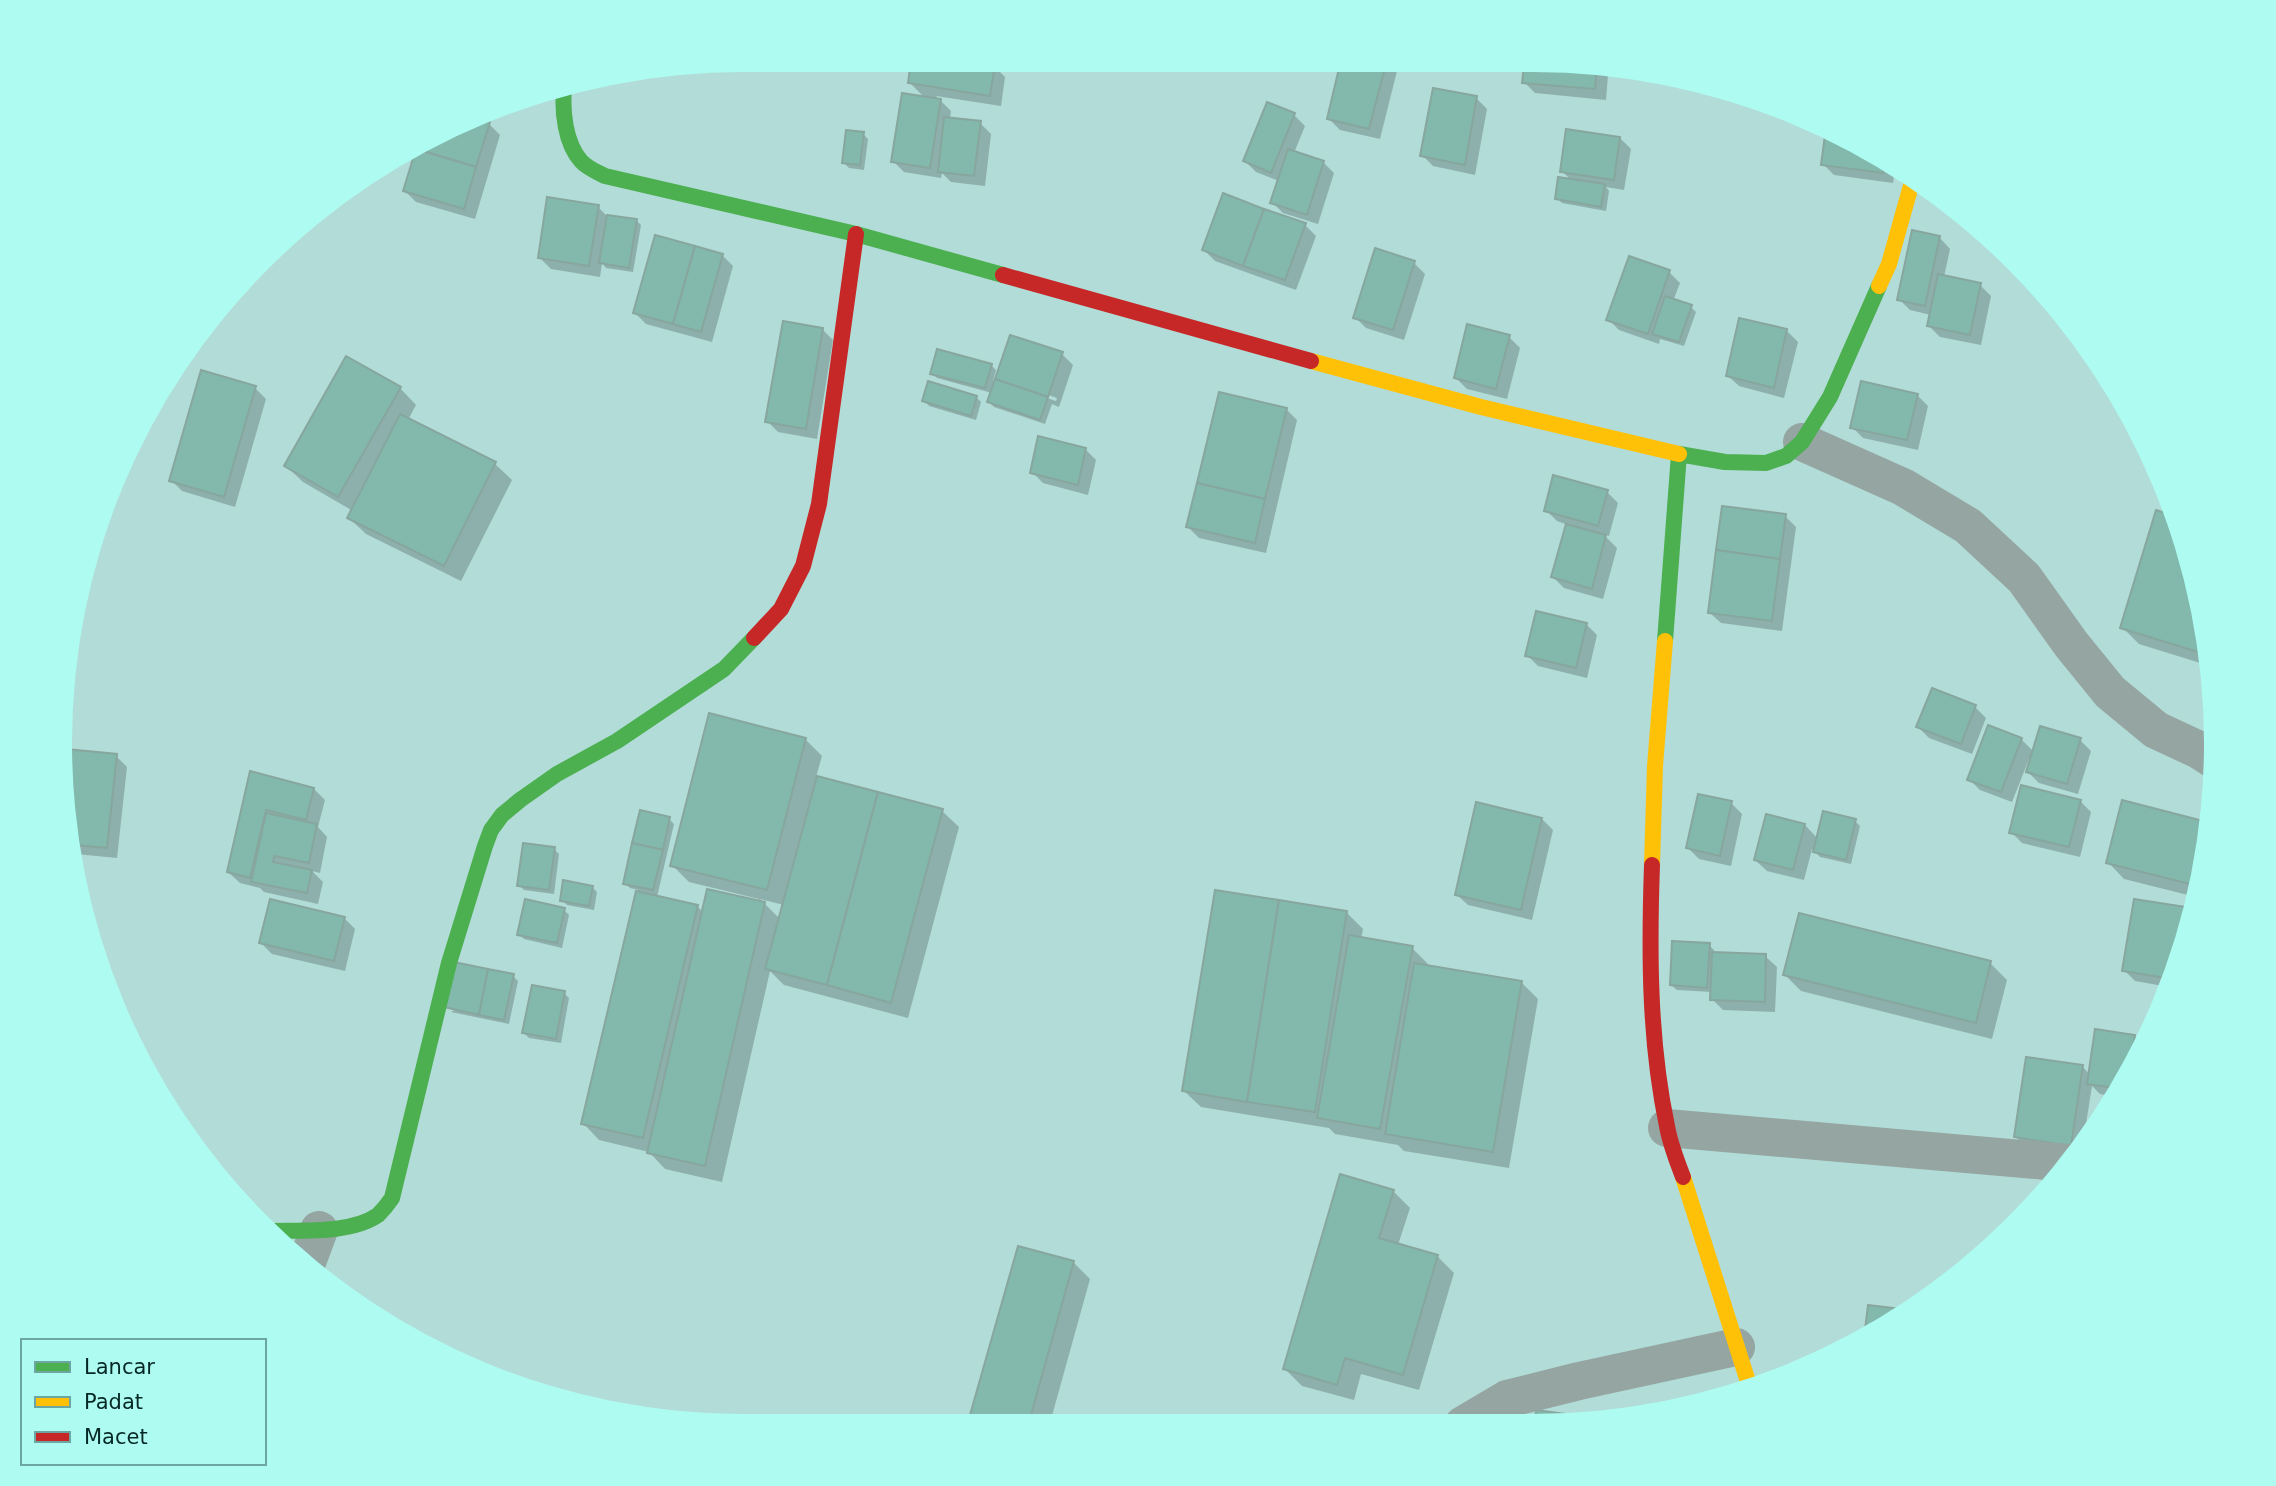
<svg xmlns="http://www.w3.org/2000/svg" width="2276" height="1486" font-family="'DejaVu Sans',sans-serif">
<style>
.shadow{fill:#0003;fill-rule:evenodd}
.building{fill:#82b9ac;stroke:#87a69e;stroke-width:2}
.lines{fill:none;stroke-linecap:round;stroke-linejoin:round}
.street{stroke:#95a5a2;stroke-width:38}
.fast{stroke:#4caf50;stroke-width:16}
.slow{stroke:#ffc107;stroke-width:16}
.jam{stroke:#c62828;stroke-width:16}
</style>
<rect width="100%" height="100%" fill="#b2dcd7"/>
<g class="shadow">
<polygon points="913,61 963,61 994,66 1005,77 1001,106 936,96 951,111 950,120 980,123 991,134 985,186 951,182 942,173 941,178 904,172 893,161 925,98 910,83"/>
<polygon points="1342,64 1395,64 1398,67 1380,139 1340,130 1329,119"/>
<polygon points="1526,65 1598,65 1608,75 1606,100 1535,93 1524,82"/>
<polygon points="1476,98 1487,109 1475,175 1433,166 1422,155"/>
<polygon points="1268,104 1294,115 1305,126 1294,153 1323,162 1334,173 1318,224 1283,213 1272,202 1279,181 1256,172 1245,161"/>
<polygon points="475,119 489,124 500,135 475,219 416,202 405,191 418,148"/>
<polygon points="1827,128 1835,130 1895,170 1893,183 1834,175 1823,164"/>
<polygon points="863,134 868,139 864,170 849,168 844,163"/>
<polygon points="1620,138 1631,149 1624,190 1606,187 1609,191 1606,211 1562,203 1557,198 1571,180 1562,171"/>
<polygon points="598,207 607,216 636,220 641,225 633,272 606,268 602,263 600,277 551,269 540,258"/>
<polygon points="1305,225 1316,236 1296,290 1215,261 1204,250"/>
<polygon points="1939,237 1950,249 1944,277 1980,285 1991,296 1981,345 1940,337 1929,326 1931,315 1910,310 1899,299"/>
<polygon points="722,255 733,266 712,342 646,324 635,313"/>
<polygon points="1414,263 1425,274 1404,340 1366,328 1355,317"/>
<polygon points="1669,272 1680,283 1673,301 1691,307 1696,312 1684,346 1660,339 1659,344 1619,330 1608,319"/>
<polygon points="822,329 833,340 817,439 778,432 767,421"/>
<polygon points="1787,331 1798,342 1784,398 1739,386 1727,375"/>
<polygon points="1509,337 1520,348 1507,399 1467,389 1456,378"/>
<path d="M1062 354 1073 365 1059 407 1052 404 1045 424 994 407 989 402 992 393 937 378 932 373 991 365 996 370 993 381 996 382ZM1008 381 1057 398 1056 401 1008 385Z"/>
<polygon points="255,388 266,399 235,507 182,491 171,480"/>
<polygon points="400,388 416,405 408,420 495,464 512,480 461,581 366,534 349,518 353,511 303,482 286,466"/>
<polygon points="1917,395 1928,406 1918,450 1863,438 1852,427"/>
<polygon points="976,397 981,402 976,420 929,406 924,400"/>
<polygon points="1286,409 1297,420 1266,553 1199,538 1188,527"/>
<polygon points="1085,449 1096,460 1088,495 1043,483 1032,472"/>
<polygon points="1607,492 1618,503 1609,536 1603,534 1617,548 1603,599 1564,588 1553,577 1568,525 1557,521 1546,510"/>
<polygon points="2158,512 2175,518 2193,566 2210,666 2139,644 2122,627"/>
<polygon points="1785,516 1796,527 1782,631 1721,623 1709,612"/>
<polygon points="1586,624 1597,635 1587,678 1538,666 1527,655"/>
<polygon points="1975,707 1986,718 1972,754 1929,738 1918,727"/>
<path d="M805 739 822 756 816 777 942 811 959 827 908 1018 784 985 770 971 722 1182 665 1169 649 1152 599 1140 583 1123 638 890 630 888 625 883 669 819 674 824 657 897 697 906 703 912 758 902 759 899 689 882 672 865ZM760 899 784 905 780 919Z"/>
<polygon points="2021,739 2034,752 2080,740 2091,751 2078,794 2039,783 2028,772 2032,760 2029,759 2012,802 1980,790 1969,779"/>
<polygon points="66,751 116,756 127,767 117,858 76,854"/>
<polygon points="252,773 314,789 325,800 318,827 327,837 320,873 312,871 323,882 318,904 264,892 260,888 240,883 228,872"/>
<polygon points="2080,801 2091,812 2080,857 2022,843 2011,832"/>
<polygon points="2123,802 2211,825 2196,897 2124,879 2108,862"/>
<polygon points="1731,803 1742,814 1731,866 1699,859 1688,848"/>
<polygon points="1542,819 1553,830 1532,920 1468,905 1456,894"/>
<polygon points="1855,821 1860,826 1851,864 1820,857 1812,849 1804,880 1767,871 1755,860 1805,825 1818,839"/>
<polygon points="554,849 559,854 554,894 524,890 519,885"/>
<polygon points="592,887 597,892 594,910 567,905 562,900"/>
<polygon points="2185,908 2191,915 2180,962 2169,987 2135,981 2124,970"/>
<polygon points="564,910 569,915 562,948 524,939 519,934"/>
<polygon points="1346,912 1363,929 1361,939 1412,948 1428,964 1428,967 1521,982 1538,999 1509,1168 1404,1151 1398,1145 1335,1134 1329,1128 1201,1107 1184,1091"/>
<polygon points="344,918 355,929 345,971 272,954 261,943"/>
<polygon points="1709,945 1714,950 1714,954 1765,956 1777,967 1775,1012 1723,1010 1712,999 1712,992 1677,990 1671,985"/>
<polygon points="1990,963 2007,980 1992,1039 1801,991 1785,975"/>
<polygon points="513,976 518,981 509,1024 451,1012"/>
<polygon points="564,993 569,998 561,1043 529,1038 524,1033"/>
<polygon points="2134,1036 2143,1045 2125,1084 2116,1097 2100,1094 2092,1086 2083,1143 2075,1155 2027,1148 2016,1137 2082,1066 2090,1075"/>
<polygon points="1393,1191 1410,1208 1398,1245 1437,1256 1454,1273 1419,1390 1361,1374 1354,1400 1302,1386 1285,1369"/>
<polygon points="1020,1248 1073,1262 1090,1279 1050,1423 970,1422"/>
</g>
<g class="building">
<polygon points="911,61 975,61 995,64 990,96 908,83"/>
<polygon points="1340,64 1386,64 1369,129 1327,119"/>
<polygon points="1524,65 1597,65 1595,89 1522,83"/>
<polygon points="1433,88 1477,96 1465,165 1420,156"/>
<polygon points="902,93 941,99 930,168 891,162"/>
<polygon points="1267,102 1295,113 1271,173 1243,161"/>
<polygon points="944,117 981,121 974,176 938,172"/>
<polygon points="478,118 490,122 476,167 416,149"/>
<polygon points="1826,127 1835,130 1848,139 1825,135"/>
<polygon points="1566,129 1620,137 1614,180 1560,172"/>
<polygon points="846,130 864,132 860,165 842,163"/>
<polygon points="1825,135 1848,139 1884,163 1883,173 1821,165"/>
<polygon points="416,149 476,167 464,209 403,191"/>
<polygon points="1288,149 1324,161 1307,215 1270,203"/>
<polygon points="1558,177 1605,184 1601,207 1555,199"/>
<polygon points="1223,193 1264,209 1243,266 1202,250"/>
<polygon points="547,197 599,205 589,266 538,258"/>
<polygon points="1264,209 1306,223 1285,280 1243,266"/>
<polygon points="607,215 637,219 629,268 599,263"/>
<polygon points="1912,230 1940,236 1925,306 1897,300"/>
<polygon points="655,235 695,246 673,324 633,313"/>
<polygon points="695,246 723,254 701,332 673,324"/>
<polygon points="1375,248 1415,261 1393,330 1353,318"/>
<polygon points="1629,256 1670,270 1648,334 1606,320"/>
<polygon points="1938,274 1981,283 1970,335 1927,326"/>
<polygon points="1665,296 1692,305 1679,342 1652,334"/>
<polygon points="1739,318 1787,329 1774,388 1726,376"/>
<polygon points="783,321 823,328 806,429 765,422"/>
<polygon points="1467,324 1510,335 1496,389 1454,378"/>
<polygon points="1010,335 1063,352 1048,397 995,379"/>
<polygon points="937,349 992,364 985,388 930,374"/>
<polygon points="346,356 401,387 338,497 284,466"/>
<polygon points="201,370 256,386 224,497 169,481"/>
<polygon points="995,379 1048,397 1040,420 987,402"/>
<polygon points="928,381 977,396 971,416 922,401"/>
<polygon points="1861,381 1918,394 1907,440 1850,428"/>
<polygon points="1219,392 1287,408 1265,499 1197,483"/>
<polygon points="400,414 496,462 444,566 347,518"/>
<polygon points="1038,436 1086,448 1078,485 1030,473"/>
<polygon points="1553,475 1608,490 1598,526 1544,511"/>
<polygon points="1197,483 1265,499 1255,543 1186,527"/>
<polygon points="1722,506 1786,514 1780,559 1716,550"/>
<polygon points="2156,510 2174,516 2193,566 2208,655 2120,628"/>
<polygon points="1566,524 1606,535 1592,589 1551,577"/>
<polygon points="1716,550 1780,559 1772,621 1708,613"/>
<polygon points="1536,611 1587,623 1576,668 1525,656"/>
<polygon points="1932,688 1976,705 1961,744 1916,727"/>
<polygon points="709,713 806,738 767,890 670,866"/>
<polygon points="1988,725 2022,738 2001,792 1967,780"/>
<polygon points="2040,726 2081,738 2067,784 2026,772"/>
<polygon points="66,749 117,754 107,848 75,845"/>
<polygon points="250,771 314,788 306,820 266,810 250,878 227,872"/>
<polygon points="817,776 878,792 827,985 765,969"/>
<polygon points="2021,785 2081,800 2069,847 2009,833"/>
<polygon points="878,792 943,809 891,1003 827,985"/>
<polygon points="1698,794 1732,801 1720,856 1686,848"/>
<polygon points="2122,800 2211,823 2198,886 2106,863"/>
<polygon points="1476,802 1542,818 1521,910 1455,895"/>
<polygon points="640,810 670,817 663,850 632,843"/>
<polygon points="1823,811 1856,819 1846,860 1813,852"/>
<polygon points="266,813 317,824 309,863 274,856 273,862 312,870 307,893 251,882"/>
<polygon points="1766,814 1805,824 1793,870 1754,860"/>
<polygon points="523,843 555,847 549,890 517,886"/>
<polygon points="632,843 663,850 653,890 623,884"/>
<polygon points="563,880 593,886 589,906 560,901"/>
<polygon points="707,889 765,902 705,1166 647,1153"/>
<polygon points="1215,890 1279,900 1247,1102 1182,1091"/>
<polygon points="636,891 698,905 643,1138 581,1124"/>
<polygon points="270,899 345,917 334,961 259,943"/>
<polygon points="525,899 565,908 557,943 517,935"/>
<polygon points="2134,899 2186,907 2173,979 2122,971"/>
<polygon points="1279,900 1347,911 1315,1112 1247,1102"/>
<polygon points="1799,913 1991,961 1976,1023 1783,975"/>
<polygon points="1349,935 1413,946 1380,1129 1317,1118"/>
<polygon points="1672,941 1710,943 1707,988 1670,985"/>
<polygon points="1712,952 1766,954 1765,1002 1710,1000"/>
<polygon points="454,962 488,969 479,1015 444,1007"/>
<polygon points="1414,963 1522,981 1493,1152 1385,1134"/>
<polygon points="488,969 514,974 504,1020 479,1015"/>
<polygon points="532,985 565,991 556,1039 522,1033"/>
<polygon points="2095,1029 2135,1035 2129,1075 2122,1089 2087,1084"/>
<polygon points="2026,1057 2083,1065 2071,1146 2014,1137"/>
<polygon points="1340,1174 1394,1190 1379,1238 1438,1255 1403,1375 1345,1358 1337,1385 1283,1369"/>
<polygon points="1018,1246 1074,1261 1029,1422 968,1422"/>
<polygon points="1868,1305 1909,1310 1864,1338"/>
<polygon points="1536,1410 1610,1420 1577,1425 1535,1425"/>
</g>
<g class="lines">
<g class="street">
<polyline points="1802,442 1903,487 1968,526 2024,578 2071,644 2110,692 2156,730 2199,750 2213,759"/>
<polyline points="1667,1128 2069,1163"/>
<polyline points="306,1265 319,1230"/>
<polyline points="1463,1425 1507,1399 1579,1381 1736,1347"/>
</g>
<g class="fast">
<path d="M564 89C562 111 565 143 581 161 587 168 597 172 605 176L856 234 1003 275"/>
<polyline points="1665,641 1679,454 1725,462 1766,463 1786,456 1802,442 1830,397 1879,286"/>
<path d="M270 1231C301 1230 351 1234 378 1215 383 1210 388 1204 392 1198L449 963 485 846 491 830 502 815 520 800 557 774 617 741 724 669 754 638"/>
</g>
<g class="slow">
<polyline points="1879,286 1889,264 1912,182"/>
<polyline points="1311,361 1481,407 1679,454"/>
<polyline points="1652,865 1655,766 1665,641"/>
<polyline points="1683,1177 1750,1388"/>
</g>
<g class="jam">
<polyline points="1003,275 1311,361"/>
<polyline points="754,638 781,609 803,566 819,504 856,234"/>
<path d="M1652 865C1649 952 1649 1041 1667 1126 1670 1144 1677 1161 1683 1177"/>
</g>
</g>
<path d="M0 0H2276V1486H0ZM743 72H1533A671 671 0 0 1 2204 743V743A671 671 0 0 1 1533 1414H743A671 671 0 0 1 72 743V743A671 671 0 0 1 743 72Z" fill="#aefbf2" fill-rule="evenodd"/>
<rect x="21" y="1339" width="245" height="126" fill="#aefbf2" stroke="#6ba7a0" stroke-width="2"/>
<rect x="35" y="1362" width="35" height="10" fill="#4caf50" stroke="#6ba7a0" stroke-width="2"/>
<text x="84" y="1374" font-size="21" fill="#062825">Lancar</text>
<rect x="35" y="1397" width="35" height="10" fill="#ffc107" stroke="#6ba7a0" stroke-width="2"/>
<text x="84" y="1409" font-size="21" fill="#062825">Padat</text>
<rect x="35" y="1432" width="35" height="10" fill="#c62828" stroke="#6ba7a0" stroke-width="2"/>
<text x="84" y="1444" font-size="21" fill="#062825">Macet</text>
</svg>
